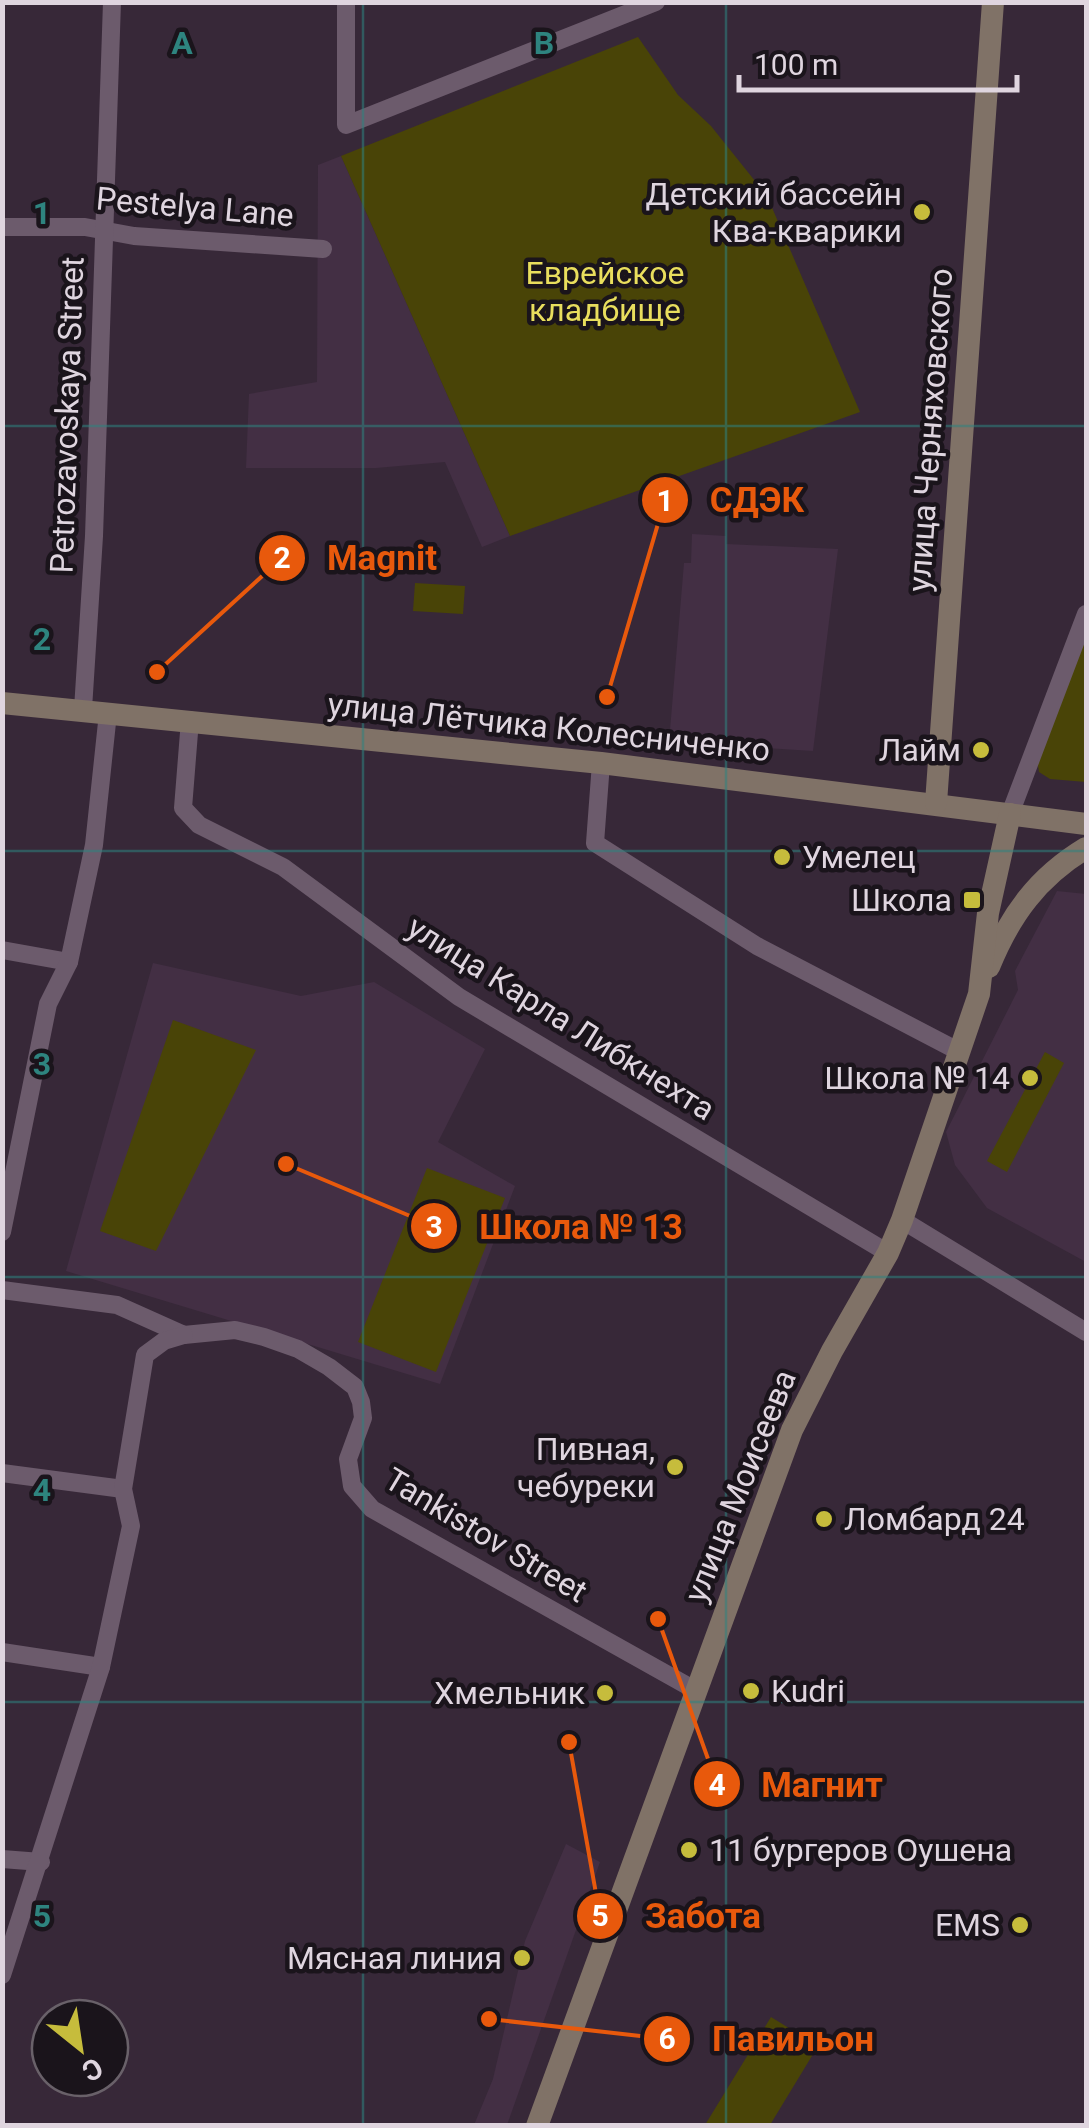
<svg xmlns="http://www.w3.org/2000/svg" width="1089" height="2128" font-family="Roboto,sans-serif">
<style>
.built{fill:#432f44}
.green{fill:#494407}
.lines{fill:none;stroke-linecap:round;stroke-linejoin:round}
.street{stroke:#6c5b6c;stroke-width:18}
.secondary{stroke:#807267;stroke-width:22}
.grid{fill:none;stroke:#2e847f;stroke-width:2.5;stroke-opacity:0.55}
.poi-dot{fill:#c6bc3c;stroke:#1a141b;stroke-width:4}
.labels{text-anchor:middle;stroke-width:9;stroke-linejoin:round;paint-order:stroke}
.poi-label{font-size:32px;fill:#dfd5df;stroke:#1a141b;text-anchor:end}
.street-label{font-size:32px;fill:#dfd5df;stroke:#1a141b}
.park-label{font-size:32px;fill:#e9de5d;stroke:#1a141b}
.grid-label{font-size:32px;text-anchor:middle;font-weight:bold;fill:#2e847f;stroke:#1a141b;stroke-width:9;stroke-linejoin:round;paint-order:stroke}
.leader{fill:none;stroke:#e8590c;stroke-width:4}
.callout-dot{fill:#e8590c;stroke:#1a141b;stroke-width:4}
.mark-label{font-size:30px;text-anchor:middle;font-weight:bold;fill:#fff}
.callout-label{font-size:35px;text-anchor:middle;font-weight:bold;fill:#e8590c;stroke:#1a141b;stroke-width:9;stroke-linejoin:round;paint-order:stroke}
</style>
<rect width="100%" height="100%" fill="#372838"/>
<g class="built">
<polygon points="341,156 510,536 482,547 445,462 376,468 246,468 249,394 317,382 318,165"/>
<polygon points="692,534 726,536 726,544 838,549 813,751 669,742 684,563 691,563"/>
<polygon points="1057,891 1086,894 1086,1262 987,1208 955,1165 946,1132 1018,990 1015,971"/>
<polygon points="153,963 301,996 374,982 485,1049 438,1142 515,1186 440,1384 66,1271"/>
<polygon points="566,1844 600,1862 507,2125 474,2125 493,2079 525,1941"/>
</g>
<g class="green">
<polygon points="638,37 678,95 711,126 767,196 860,412 510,536 341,156"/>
<polygon points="415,583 465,586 463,614 413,611"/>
<polygon points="1086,632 1086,782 1050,779 1039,772 1037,759"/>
<polygon points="173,1020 256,1050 156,1251 100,1231"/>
<polygon points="1045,1052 1064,1063 1007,1172 987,1161"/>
<polygon points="427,1168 505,1198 436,1372 358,1342"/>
<polygon points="771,2017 818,2046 770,2125 705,2125"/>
</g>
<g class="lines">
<g class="street">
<polyline points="346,2 346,125 656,2"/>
<polyline points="2,227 85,227 134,236 323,249"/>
<polyline points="83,709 94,536 112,2"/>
<polyline points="190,720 183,808 199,825 283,867 459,997 888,1253"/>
<polyline points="601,763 595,843 757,946 960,1052"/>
<polyline points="1010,814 1086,614"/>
<polyline points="2,950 69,962"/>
<polyline points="902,1220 1086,1332"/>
<polyline points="2,1232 48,1004 69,962 94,845 108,713"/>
<polyline points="2,1290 117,1305 184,1335 235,1330 264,1337 298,1349 329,1367 355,1387 361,1402 363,1418 348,1459 352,1486 372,1509 695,1690"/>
<polyline points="2,1473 123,1489"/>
<polyline points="2,1652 101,1667"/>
<polyline points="2,1859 41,1862"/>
<polyline points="2,1975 101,1667 131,1526 123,1489 145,1355 164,1341 184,1335"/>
</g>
<g class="secondary">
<polyline points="2,703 601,763 1086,824"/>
<polyline points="936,803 993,2"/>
<path d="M989 967C1010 915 1038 877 1086 848"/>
<polyline points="537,2126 792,1430 832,1351 888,1253 902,1220 979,994 988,913 1010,814"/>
</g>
</g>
<path class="grid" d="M363 2V2126M726 2V2126M2 426H1086M2 851H1086M2 1277H1086M2 1702H1086"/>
<g class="poi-dot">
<circle cx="922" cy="212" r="10"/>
<circle cx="981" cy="750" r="10"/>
<circle cx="782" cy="857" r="10"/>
<rect x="962" y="890" width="20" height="20" rx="5"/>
<circle cx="1030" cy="1078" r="10"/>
<circle cx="675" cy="1467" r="10"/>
<circle cx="824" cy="1519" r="10"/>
<circle cx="751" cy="1691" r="10"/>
<circle cx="605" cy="1693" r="10"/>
<circle cx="689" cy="1850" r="10"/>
<circle cx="1020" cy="1925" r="10"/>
<circle cx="522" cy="1958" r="10"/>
</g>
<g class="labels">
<g class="poi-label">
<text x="902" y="205">Детский бассейн<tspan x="902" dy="37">Ква-кварики</tspan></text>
<text x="961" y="761">Лайм</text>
<text x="802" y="868" text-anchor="start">Умелец</text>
<text x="952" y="911">Школа</text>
<text x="1010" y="1089">Школа № 14</text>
<text x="655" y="1460">Пивная,<tspan x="655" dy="37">чебуреки</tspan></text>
<text x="844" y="1530" text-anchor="start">Ломбард 24</text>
<text x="771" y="1702" text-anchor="start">Kudri</text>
<text x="585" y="1704">Хмельник</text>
<text x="709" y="1861" text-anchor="start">11 бургеров Оушена</text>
<text x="1000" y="1936">EMS</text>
<text x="502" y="1969">Мясная линия</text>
</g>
<g class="street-label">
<text transform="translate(195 207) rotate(5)" y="11">Pestelya Lane</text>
<text transform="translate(67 415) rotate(-88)" y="11">Petrozavoskaya Street</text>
<text transform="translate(930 430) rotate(-86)" y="11">улица Черняховского</text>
<text transform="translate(549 727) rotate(6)" y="11">улица Лётчика Колесниченко</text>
<text transform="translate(561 1018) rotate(32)" y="11">улица Карла Либкнехта</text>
<text transform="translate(740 1486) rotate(-68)" y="11">улица Моисеева</text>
<text transform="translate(486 1535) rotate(31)" y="11">Tankistov Street</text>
</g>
<g class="park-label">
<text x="605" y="284">Еврейское<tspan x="605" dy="37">кладбище</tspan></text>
</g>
</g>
<g class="grid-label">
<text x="182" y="54">A</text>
<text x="544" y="54">B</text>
<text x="42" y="224">1</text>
<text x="42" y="650">2</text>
<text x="42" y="1075">3</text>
<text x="42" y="1501">4</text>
<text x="42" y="1927">5</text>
</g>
<path class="leader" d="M607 697L665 500M157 672L282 558M286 1164L434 1226M658 1619L717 1784M569 1742L600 1916M489 2019L667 2039"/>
<g class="callout-dot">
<circle cx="607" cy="697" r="10"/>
<circle cx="157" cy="672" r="10"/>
<circle cx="286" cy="1164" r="10"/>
<circle cx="658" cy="1619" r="10"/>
<circle cx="569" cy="1742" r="10"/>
<circle cx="489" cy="2019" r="10"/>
<circle cx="665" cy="500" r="25"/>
<circle cx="282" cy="558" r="25"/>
<circle cx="434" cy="1226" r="25"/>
<circle cx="717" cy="1784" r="25"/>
<circle cx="600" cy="1916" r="25"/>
<circle cx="667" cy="2039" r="25"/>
</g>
<g class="mark-label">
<text x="665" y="511">1</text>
<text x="282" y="568">2</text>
<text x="434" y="1237">3</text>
<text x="717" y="1795">4</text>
<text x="600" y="1926">5</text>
<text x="667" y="2049">6</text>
</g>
<g class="callout-label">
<text x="757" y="512">СДЭК</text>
<text x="382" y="570">Magnit</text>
<text x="581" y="1239">Школа № 13</text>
<text x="822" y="1797">Магнит</text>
<text x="703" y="1928">Забота</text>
<text x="793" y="2051">Павильон</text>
</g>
<rect width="1089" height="2128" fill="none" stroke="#dfd5df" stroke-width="10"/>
<g transform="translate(80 2048) rotate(150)"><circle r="48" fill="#1a141b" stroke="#696169" stroke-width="2.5"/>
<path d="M0-8L18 38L0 25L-18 38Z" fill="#c6bc3c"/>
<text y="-15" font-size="28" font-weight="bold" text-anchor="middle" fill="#dfd5df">С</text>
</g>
<path d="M739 75v15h278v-15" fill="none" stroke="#dfd5df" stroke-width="5"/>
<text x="754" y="75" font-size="30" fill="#dfd5df" stroke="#1a141b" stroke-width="8" paint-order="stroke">100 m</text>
</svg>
